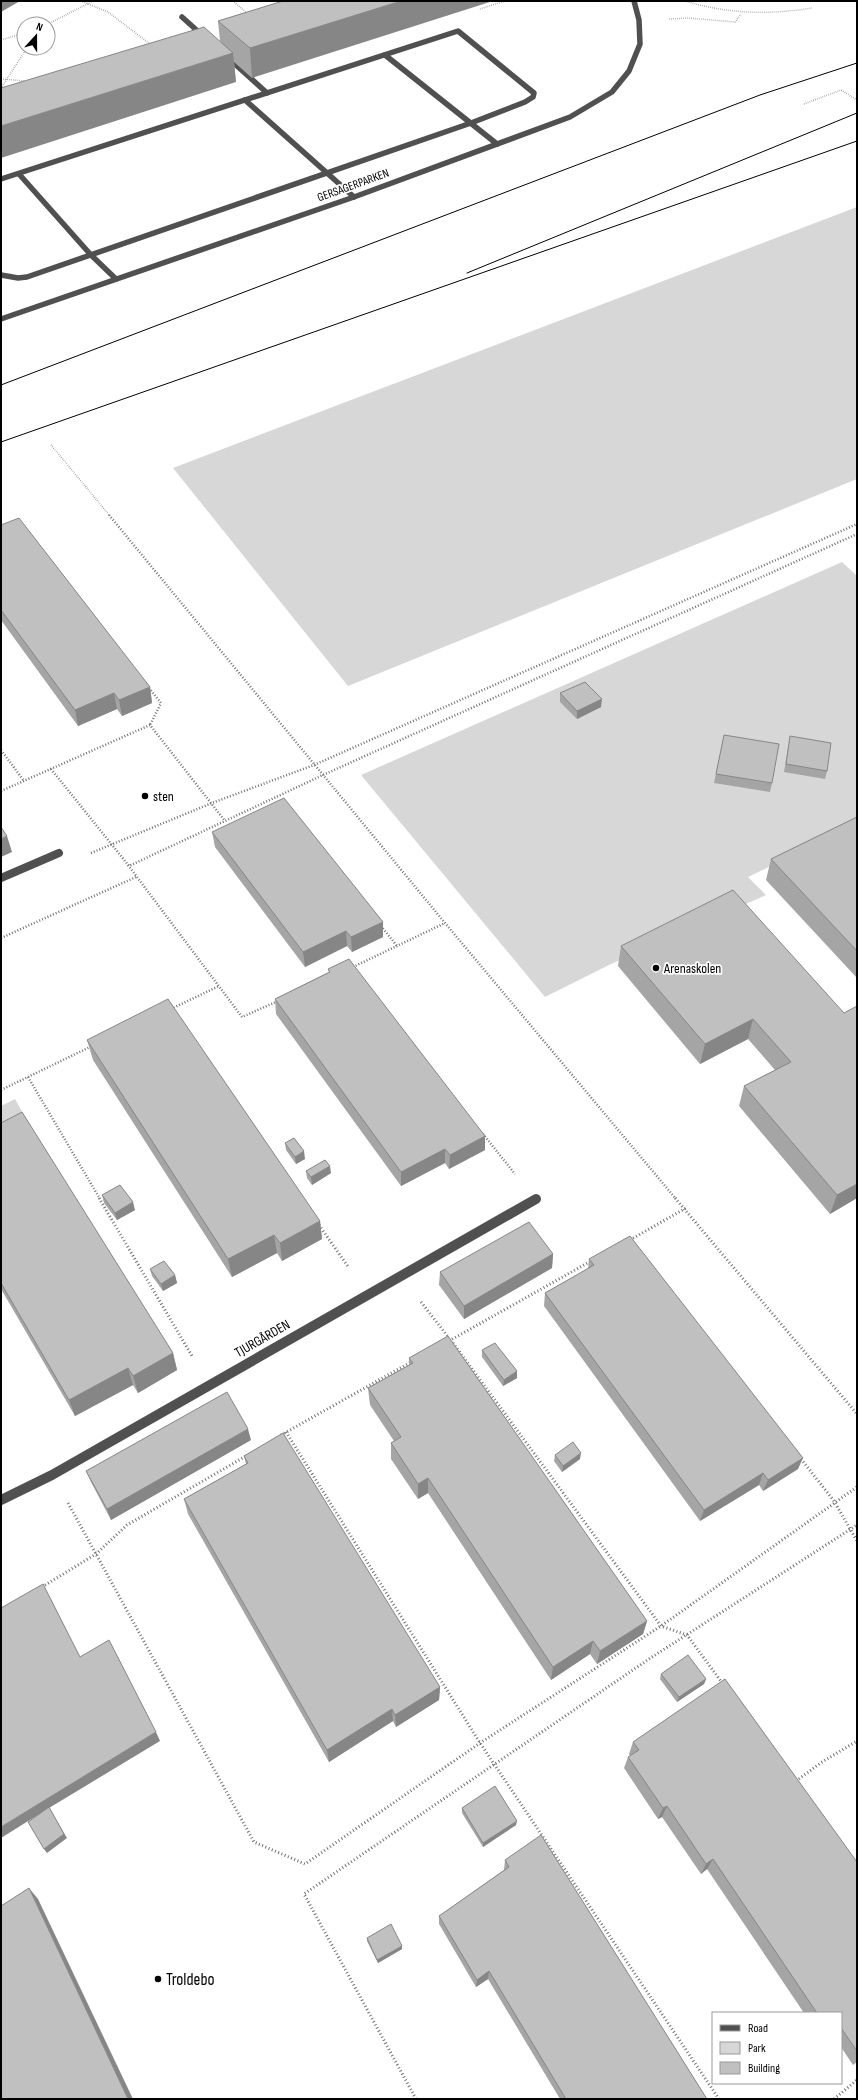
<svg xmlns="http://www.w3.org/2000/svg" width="858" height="2100" font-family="'Sofia Sans Condensed',sans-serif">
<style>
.green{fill:#d7d7d7}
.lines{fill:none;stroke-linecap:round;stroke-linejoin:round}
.path-far2{stroke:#727272;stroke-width:1.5;stroke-dasharray:0.5 1.5;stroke-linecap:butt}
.path-far1{stroke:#727272;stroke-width:2.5;stroke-dasharray:1 2;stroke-linecap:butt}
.path{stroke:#727272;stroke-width:3;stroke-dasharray:1 2.5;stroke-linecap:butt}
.lane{stroke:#505050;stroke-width:5.5}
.street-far2{stroke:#505050;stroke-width:5.5}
.street-far1{stroke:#505050;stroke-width:8}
.street{stroke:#505050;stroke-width:10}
.tram{stroke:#000;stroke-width:1}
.wall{fill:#a5a5a5}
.shaded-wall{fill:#868686}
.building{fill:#c0c0c0;stroke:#868686}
.poi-dot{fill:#000;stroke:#fff;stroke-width:1.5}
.labels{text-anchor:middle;stroke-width:3.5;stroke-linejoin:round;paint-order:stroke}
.far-street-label{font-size:12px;fill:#000;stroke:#fff}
.poi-label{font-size:14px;fill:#000;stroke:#fff;text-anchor:start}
.street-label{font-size:14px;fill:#000;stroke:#fff}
.near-poi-label{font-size:17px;fill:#000;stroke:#fff;text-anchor:start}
</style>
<rect width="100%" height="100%" fill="#fff"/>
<g class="green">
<polygon points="857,207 857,479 348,686 173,468"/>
<polygon points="842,562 857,576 857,825 748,877 766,895 611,964 545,997 361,775"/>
<polygon points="15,1099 31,1128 1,1143 1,1106"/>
</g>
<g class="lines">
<g class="path-far2">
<polyline points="81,1 108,12 150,44"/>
<polyline points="233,1 248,14"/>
<path d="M685 1C728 14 768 15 812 8"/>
<polyline points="480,9 505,1"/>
<polyline points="669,19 687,18 735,22 741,14"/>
<polyline points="48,24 93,1"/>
<polyline points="1,40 24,33"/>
<polyline points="1,79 25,81"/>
<polyline points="1,88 27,48"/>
<polyline points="804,104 841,90 857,100"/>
<polyline points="51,445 110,516"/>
</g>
<g class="path-far1">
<polyline points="109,515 445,923 676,1199"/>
<polyline points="149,688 161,703 150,725"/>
<polyline points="1,750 24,781"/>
<polyline points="51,769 129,866 323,775 857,534"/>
<polyline points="1,791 150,725 225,821"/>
<polyline points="91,853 212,803 314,765 857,524"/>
<polyline points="128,865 242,1017 278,1001"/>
<polyline points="381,926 397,946"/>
<polyline points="1,938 136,877"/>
<polyline points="353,967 445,923"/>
<polyline points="171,1009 219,986"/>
<polyline points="28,1077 100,1199"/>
<polyline points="1,1090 92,1046"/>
<polyline points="483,1134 515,1174"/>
</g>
<g class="path">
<polyline points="99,1198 192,1356"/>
<polyline points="675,1198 857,1414"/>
<polyline points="319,1225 349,1268"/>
<polyline points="630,1240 686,1208"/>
<polyline points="421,1302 449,1338"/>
<polyline points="449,1341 591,1261"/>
<polyline points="453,1343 661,1626 687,1635 723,1684"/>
<polyline points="286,1432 480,1743 719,2099"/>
<polyline points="281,1435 411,1362"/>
<polyline points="801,1459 834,1501 857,1541"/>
<polyline points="68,1503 254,1842 305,1864 480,1743 661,1626 857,1487"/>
<polyline points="42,1587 96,1554 127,1525 246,1456"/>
<polyline points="796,1781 822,1762 857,1741"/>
<polyline points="416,2099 304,1894 649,1659 857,1525"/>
<polyline points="834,2099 857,2080"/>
</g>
<g class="lane">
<polyline points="182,17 202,35"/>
<polyline points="385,55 497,144"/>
<polyline points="226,56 267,93"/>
<polyline points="245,100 354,197"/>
<polyline points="19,174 91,255 116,279"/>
<polyline points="1,179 458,31 534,93 533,97 525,102 471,123 27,277 18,278 1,275"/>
</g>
<polyline class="street-far2" points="1,319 354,197 570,117 612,92 629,71 640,44 639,20 634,1"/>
<polyline class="street-far1" points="1,878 59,853"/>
<polyline class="street" points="1,1500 52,1475 536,1199"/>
<g class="tram">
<polyline points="467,273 857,113"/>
<polyline points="1,385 760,95 857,63"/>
<polyline points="1,442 857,141"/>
</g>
</g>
<g class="wall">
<polygon points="283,1 252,78 234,62 236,82 220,41 218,21"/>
<polygon points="1,525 150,687 152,703 122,716 117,709 78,726 1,620"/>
<polygon points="560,693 601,707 577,719 560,702"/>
<polygon points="724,735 772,783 770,792 714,783"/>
<polygon points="790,736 827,771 825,779 784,772"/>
<polygon points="857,817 857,978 766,880 771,859"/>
<polygon points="212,832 383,922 383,937 352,952 347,946 305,967 215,847"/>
<polygon points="621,946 844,1013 857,1198 830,1214 739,1106 744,1086 775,1070 748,1039 700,1064 618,966"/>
<polygon points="328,969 485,1150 449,1169 445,1163 401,1186 276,1014 275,999 329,972"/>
<polygon points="87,1040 320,1221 322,1239 282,1261 277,1253 232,1277 93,1060"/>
<polygon points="1,1123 173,1353 177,1370 138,1393 133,1385 75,1416 1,1289"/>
<polygon points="285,1143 305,1159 296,1164 286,1150"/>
<polygon points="306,1171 331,1173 312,1185 307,1178"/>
<polygon points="102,1195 135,1210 117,1220 104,1203"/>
<polygon points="553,1254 552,1268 464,1319 439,1285 440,1272"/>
<polygon points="589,1259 798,1469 763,1491 759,1485 700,1521 544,1306 545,1293 588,1269"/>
<polygon points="150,1269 175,1275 177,1283 163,1291 152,1276"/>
<polygon points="482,1350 517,1371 517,1378 503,1386 482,1357"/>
<polygon points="409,1358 647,1621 643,1634 597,1664 590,1654 551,1680 428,1493 418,1499 391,1459 391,1443 394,1441 370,1405 368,1388 409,1365"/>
<polygon points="251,1440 111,1520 91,1482 86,1471"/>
<polygon points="555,1455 580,1459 562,1472 554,1461"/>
<polygon points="244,1456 440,1687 439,1700 396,1727 393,1721 329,1762 188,1514 184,1499 246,1464"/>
<polygon points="661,1674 706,1679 704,1684 677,1702 660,1679"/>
<polygon points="633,1742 857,1862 857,2062 853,2065 841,2047 841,2013 804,2013 707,1869 701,1874 662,1817 658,1819 624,1768 628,1757 630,1756 629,1754"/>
<polygon points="462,1808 516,1825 483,1847 462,1813"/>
<polygon points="505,1860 707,2099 560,2099 488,1979 476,1987 439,1924 439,1916 504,1870"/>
<polygon points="367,1938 402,1946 402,1949 378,1963 367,1941"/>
</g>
<g class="shaded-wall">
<polygon points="1,1 20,1 1,12"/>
<polygon points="401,1 493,1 252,78 250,48"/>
<polygon points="233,53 236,82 1,158 1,126"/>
<polygon points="150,687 152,703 122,716 119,700"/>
<polygon points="114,693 117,709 78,726 75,710"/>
<polygon points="602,699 601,707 577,719 577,711"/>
<polygon points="7,836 12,852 1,857 1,839"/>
<polygon points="383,922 383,937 352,952 351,937"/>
<polygon points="346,931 347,946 305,967 303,952"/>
<polygon points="753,1019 748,1039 700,1064 705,1044"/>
<polygon points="485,1136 485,1150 449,1169 450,1155"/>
<polygon points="445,1149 445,1163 401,1186 401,1172"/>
<polygon points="304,1151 305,1159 296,1164 295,1157"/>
<polygon points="330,1166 331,1173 312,1185 311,1177"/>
<polygon points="857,1184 857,1198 830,1214 837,1195"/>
<polygon points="133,1202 135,1210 117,1220 115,1213"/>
<polygon points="320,1221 322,1239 282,1261 280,1243"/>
<polygon points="274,1235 277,1253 232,1277 228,1259"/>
<polygon points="553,1254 552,1268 464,1319 464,1306"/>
<polygon points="175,1275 177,1283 163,1291 161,1284"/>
<polygon points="173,1353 177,1370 138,1393 133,1376"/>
<polygon points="128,1368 133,1385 75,1416 69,1400"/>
<polygon points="517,1371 517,1378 503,1386 504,1380"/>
<polygon points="248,1429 251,1440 111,1520 107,1509"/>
<polygon points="581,1453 580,1459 562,1472 563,1466"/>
<polygon points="803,1458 798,1469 763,1491 768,1480"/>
<polygon points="763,1473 759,1485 700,1521 704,1510"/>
<polygon points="428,1478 428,1493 418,1499 418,1484"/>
<polygon points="647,1621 643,1634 597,1664 600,1651"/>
<polygon points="593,1641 590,1654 551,1680 553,1667"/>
<polygon points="706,1679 704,1684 677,1702 679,1697"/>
<polygon points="440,1687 439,1700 396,1727 395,1715"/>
<polygon points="392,1709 393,1721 329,1762 327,1750"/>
<polygon points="156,1732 160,1741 49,1808 67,1838 47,1853 44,1849 49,1808 1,1838 1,1827"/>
<polygon points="667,1806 662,1817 658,1819 663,1808"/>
<polygon points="517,1821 516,1825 483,1847 483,1843"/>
<polygon points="713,1859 707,1869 701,1874 706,1864"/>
<polygon points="29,1888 38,1899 133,2099 128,2099"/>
<polygon points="402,1946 402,1949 378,1963 377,1960"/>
<polygon points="489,1971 488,1979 476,1987 477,1980"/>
</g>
<g class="building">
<polygon points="283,1 401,1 250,48 218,21"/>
<polygon points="204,27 233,53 1,126 1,88"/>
<polygon points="19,518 150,687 119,700 114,693 75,710 1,610 1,525"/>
<polygon points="585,682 602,699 577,711 560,693"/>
<polygon points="724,735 779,744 772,783 716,774"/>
<polygon points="790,736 831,743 827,771 786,764"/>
<polygon points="284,798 383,922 351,937 346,931 303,952 212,832"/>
<polygon points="857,817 857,951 771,859"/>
<polygon points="1,827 7,836 1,839"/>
<polygon points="733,890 844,1013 857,1006 857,1184 837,1195 744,1086 791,1062 753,1019 705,1044 621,946"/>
<polygon points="349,959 485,1136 450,1155 445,1149 401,1172 275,999 330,972 328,969"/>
<polygon points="168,999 320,1221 280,1243 274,1235 228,1259 87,1040"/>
<polygon points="22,1112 173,1353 133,1376 128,1368 69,1400 1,1283 1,1123"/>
<polygon points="294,1138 304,1151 295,1157 285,1143"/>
<polygon points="325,1160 330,1166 311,1177 306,1171"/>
<polygon points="120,1185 133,1202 115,1213 102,1195"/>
<polygon points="529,1222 553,1254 464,1306 440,1272"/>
<polygon points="630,1236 803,1458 768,1480 763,1473 704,1510 545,1293 594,1265 589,1259"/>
<polygon points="164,1261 175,1275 161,1284 150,1269"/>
<polygon points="448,1336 647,1621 600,1651 593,1641 553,1667 428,1478 418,1484 391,1443 401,1437 368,1388 413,1363 409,1358"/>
<polygon points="495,1343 517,1371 504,1380 482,1350"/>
<polygon points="227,1392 248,1429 107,1509 86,1471"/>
<polygon points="283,1433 440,1687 395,1715 392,1709 327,1750 184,1499 248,1463 244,1456"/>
<polygon points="573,1442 581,1453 563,1466 555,1455"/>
<polygon points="43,1584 80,1657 109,1640 156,1732 1,1827 1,1608"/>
<polygon points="688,1655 706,1679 679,1697 661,1674"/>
<polygon points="725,1679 857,1862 857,2051 841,2028 841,2013 817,2013 713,1859 706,1864 667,1806 663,1808 628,1757 639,1750 633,1742"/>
<polygon points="495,1786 517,1821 483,1843 462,1808"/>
<polygon points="49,1807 64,1834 44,1849 28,1822"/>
<polygon points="541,1835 707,2099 566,2099 489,1971 477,1980 439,1916 509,1867 505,1860"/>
<polygon points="29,1888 128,2099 1,2099 1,1906"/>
<polygon points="391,1924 402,1946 377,1960 367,1938"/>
</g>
<g class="poi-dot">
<circle cx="145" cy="796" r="4"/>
<circle cx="656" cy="968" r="4"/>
<circle cx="158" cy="1979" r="4"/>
</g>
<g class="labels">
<g class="far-street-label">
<text transform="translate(353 185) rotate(-20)" y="4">GERSAGERPARKEN</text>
</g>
<g class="poi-label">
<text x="153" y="801">sten</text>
<text x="664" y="973">Arenaskolen</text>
</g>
<g class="street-label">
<text transform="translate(262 1338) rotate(-30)" y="5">TJURGÅRDEN</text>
</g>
<g class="near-poi-label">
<text x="166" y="1985">Troldebo</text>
</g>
</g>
<rect width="858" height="2100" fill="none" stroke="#000000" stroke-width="4"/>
<rect x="712" y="2012" width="130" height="72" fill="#ffffff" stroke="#999999"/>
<rect x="720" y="2025" width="20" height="6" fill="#505050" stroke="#999999"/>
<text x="748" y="2032" font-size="12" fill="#000000">Road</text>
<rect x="720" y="2042" width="20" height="12" fill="#d7d7d7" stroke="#999999"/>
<text x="748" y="2052" font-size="12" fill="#000000">Park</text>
<rect x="720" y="2062" width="20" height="12" fill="#c0c0c0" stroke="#999999"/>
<text x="748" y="2072" font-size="12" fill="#000000">Building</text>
<g transform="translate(36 36) rotate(21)"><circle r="19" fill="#ffffff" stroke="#999999"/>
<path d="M0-3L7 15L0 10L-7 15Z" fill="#000000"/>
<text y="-6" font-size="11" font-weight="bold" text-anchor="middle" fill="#000000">N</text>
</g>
</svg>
